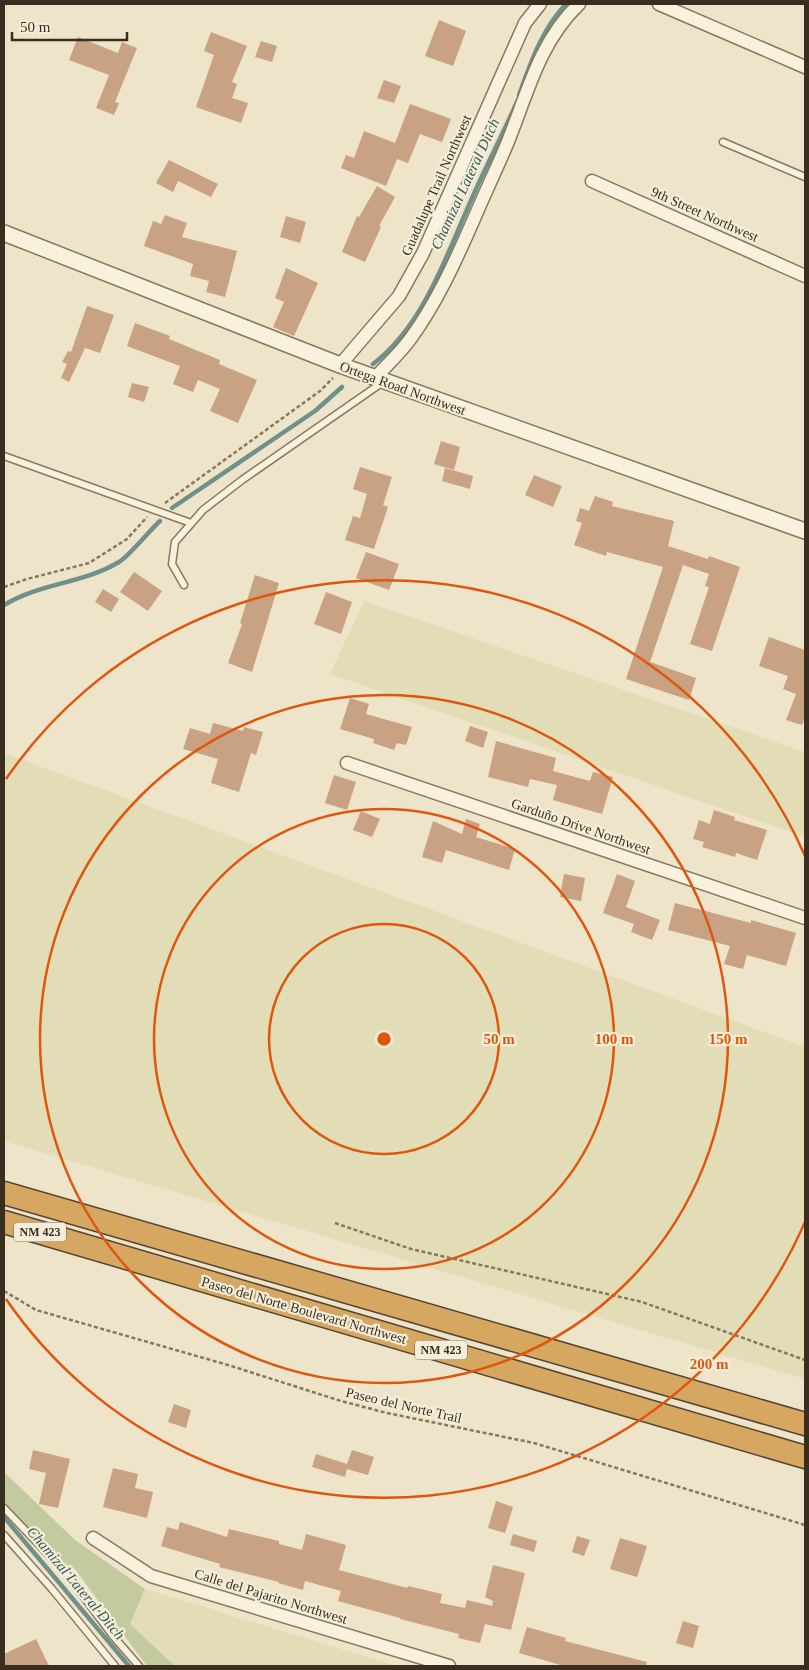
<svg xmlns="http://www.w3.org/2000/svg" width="809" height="1670" font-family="Georgia,serif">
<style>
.farmland{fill:#e2ddb7}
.green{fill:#c3ca9e}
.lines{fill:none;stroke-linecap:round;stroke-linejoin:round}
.stream{stroke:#719089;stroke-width:4.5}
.building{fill:#c8a282}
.service-casing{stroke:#88775f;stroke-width:9}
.minor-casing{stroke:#88775f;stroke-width:15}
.tertiary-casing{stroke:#88775f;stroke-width:18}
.motorway-casing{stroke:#574533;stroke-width:25}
.path{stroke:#88775f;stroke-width:2.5;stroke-dasharray:4 2.5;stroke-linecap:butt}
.service{stroke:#f7f1dd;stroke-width:6}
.minor{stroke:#f7f1dd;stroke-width:12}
.tertiary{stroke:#f7f1dd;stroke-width:15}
.motorway{stroke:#d5a761;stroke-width:22}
.ring{fill:none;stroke:#df570d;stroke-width:2.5}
.labels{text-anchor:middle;stroke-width:4.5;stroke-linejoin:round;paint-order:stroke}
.shield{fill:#f4eed9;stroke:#726858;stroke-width:1}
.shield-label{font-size:12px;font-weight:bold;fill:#3a2e21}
.street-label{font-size:14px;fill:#3a2e21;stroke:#f4eed9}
.water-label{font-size:15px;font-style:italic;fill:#325858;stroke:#f4eed9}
.centre{fill:#df570d;stroke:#f4eed9;stroke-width:2.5}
.ring-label{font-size:15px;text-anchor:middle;font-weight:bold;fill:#df570d;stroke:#f4eed9;stroke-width:4.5;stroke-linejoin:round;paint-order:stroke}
</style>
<rect width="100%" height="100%" fill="#ede4ca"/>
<g class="farmland">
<polygon points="364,601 805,752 805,837 330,674"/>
<polygon points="4,753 805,1047 805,1379 4,1141"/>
<polygon points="145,1589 397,1666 175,1666 130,1624"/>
</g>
<polygon class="green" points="4,1472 75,1540 145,1589 130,1624 175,1666 147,1666 74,1568 51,1561 4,1505"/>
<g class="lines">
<g class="stream">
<path d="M519 95C531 62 542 29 566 4"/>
<path d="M373 364C424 326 447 253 473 196 487 164 503 134 517 102"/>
<polyline points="172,508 315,411 342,387"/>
<path d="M4 605C40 583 82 584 119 562 130 555 149 531 160 521"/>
<polyline points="4,1517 129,1666"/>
</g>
</g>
<g class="building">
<polygon points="439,20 466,31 453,66 425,56"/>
<polygon points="211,32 247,46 232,82 237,84 232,98 248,103 241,123 196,107 214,55 204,51"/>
<polygon points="78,37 118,53 122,42 137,48 115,102 119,103 114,115 96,108 109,75 69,60"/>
<polygon points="261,41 277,46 272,62 255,57"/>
<polygon points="384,80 401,86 394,103 377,98"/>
<polygon points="410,104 451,119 442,142 420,134 408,163 397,159 386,186 341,168 346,155 354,158 364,131 395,143"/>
<polygon points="169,160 218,184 211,197 178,181 173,192 156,183"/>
<polygon points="377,186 395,197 379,226 381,227 365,262 342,252 357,216 359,217"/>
<polygon points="165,215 187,223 182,237 237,251 225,297 206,292 209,281 190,276 193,264 144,246 153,221 161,224"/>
<polygon points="286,216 306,222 300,243 280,237"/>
<polygon points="286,268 318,283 294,336 273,327 284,302 275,298"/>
<polygon points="87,306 114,315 100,353 85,348 69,382 61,378 67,364 62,362 68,351 71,352"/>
<polygon points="135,323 170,336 169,339 220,360 219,364 257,380 238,423 210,411 220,389 198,380 193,392 173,384 180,366 127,346"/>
<polygon points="132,383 149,387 144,402 128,397"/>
<polygon points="441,441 460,447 454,470 434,464"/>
<polygon points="360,467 392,477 383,505 388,507 374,549 345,540 353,516 360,518 367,494 353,489"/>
<polygon points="445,468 473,476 470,489 442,481"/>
<polygon points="534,475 562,486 553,507 525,495"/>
<polygon points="595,496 613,502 612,506 674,521 668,546 708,559 709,556 740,567 712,651 690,644 709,587 705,586 709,574 683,565 650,662 696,678 689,700 626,679 663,567 607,552 606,556 574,545 582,523 576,521 580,508 589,511"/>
<polygon points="366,552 399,564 389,590 356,578"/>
<polygon points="134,572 162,591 148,611 120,592"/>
<polygon points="255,575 279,583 252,672 228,663 242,624 240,623"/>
<polygon points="103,589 119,599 111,612 95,602"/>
<polygon points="326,592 352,602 341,634 314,624"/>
<polygon points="769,637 805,650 805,717 802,725 786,720 796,694 783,689 788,676 759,666"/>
<polygon points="350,698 369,704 366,714 412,727 406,745 397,743 394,750 373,743 374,739 340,729"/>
<polygon points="213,723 243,731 244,727 263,732 256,755 251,753 239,792 211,783 218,759 183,749 190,728 210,734"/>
<polygon points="470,726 488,732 483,748 465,741"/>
<polygon points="496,741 556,758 553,771 590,781 593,772 613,777 602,814 553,800 557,785 530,779 528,787 488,777"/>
<polygon points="334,775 356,782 347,810 325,803"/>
<polygon points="714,810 735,817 734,820 767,830 757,860 736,853 735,857 702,847 704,842 693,839 699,820 710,824"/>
<polygon points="361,811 380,819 372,837 353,830"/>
<polygon points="466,819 480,824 476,837 515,849 509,870 446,850 442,863 422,857 433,821 462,834"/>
<polygon points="564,874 585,878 581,901 560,897"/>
<polygon points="617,874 635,881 626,907 660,920 652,940 631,932 634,924 603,913"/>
<polygon points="675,903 751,923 751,920 796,933 786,966 747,955 743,969 724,964 730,946 668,930"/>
<polygon points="174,1404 191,1410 186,1428 168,1422"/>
<polygon points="33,1450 70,1459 58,1508 39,1504 46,1473 29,1469"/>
<polygon points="352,1450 374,1457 368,1475 347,1469 345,1477 312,1467 316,1454 347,1464"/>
<polygon points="113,1468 138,1474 135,1488 153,1492 147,1518 103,1507"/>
<polygon points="496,1501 513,1507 505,1533 488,1528"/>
<polygon points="180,1522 227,1537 229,1529 279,1541 279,1544 302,1550 306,1534 346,1545 339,1570 407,1588 408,1586 442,1594 440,1603 465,1608 467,1600 492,1606 493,1601 485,1597 493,1565 525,1573 511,1630 485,1624 480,1643 458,1638 459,1634 400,1619 400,1618 338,1601 341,1591 305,1581 303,1590 278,1583 279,1582 219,1567 220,1564 161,1546 167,1527 178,1530"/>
<polygon points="513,1534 537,1541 534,1552 510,1545"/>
<polygon points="577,1536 590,1540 584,1556 572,1552"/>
<polygon points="620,1538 647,1546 637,1577 610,1569"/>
<polygon points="683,1621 699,1626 693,1648 676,1643"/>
<polygon points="527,1627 566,1638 565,1641 647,1662 646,1666 564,1666 519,1653"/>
<polygon points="36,1639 49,1666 4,1666 4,1654"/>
</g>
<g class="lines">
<g class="service-casing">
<g id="service">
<polyline points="723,142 805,177"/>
<polyline points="4,456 191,523"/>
<polyline points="184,585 172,564 175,542 203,510 242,480 383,382"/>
<polyline points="4,1508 66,1573 113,1636 139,1666"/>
<polyline points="4,1535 52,1589 115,1666"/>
</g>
</g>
<g class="minor-casing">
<g id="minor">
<polyline points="659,4 805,67"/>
<polyline points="592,181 805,276"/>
<polyline points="340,365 399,296 423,253 525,23 540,4"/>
<path d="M375 378C387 365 401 352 411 338 437 302 455 262 473 221 484 195 496 170 507 144 527 95 539 42 579 4"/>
<polyline points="347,763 805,918"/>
<polyline points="93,1538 151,1576 449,1666"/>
</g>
</g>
<g class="tertiary-casing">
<polyline id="tertiary" points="4,233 340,365 805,531"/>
</g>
<g class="motorway-casing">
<g id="motorway">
<polyline points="4,1193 805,1424"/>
<polyline points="4,1222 805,1457"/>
</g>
</g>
<g class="path">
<polyline points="165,503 320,391 333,378"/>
<polyline points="4,587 27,579 89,563 127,539 147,517"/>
<polyline points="335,1223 411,1249 642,1302 805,1360"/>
<polyline points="4,1291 36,1310 228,1365 341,1401 387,1413 534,1443 805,1525"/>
</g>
<use href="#service" class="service"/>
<use href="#minor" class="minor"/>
<use href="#tertiary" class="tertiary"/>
<use href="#motorway" class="motorway"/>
</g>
<g class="ring">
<circle cx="384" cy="1039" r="115"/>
<circle cx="384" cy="1039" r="230"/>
<circle cx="384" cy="1039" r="344"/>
<path d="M805 1222A459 459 0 0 1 6 1299M6 779A459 459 0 0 1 805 856"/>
</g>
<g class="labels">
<g class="shield">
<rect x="14" y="1222.5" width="52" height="19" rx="4"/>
<rect x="415" y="1340.5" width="52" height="19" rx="4"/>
</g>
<g class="shield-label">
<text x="40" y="1236">NM 423</text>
<text x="441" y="1354">NM 423</text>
</g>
<g class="street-label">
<text transform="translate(436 185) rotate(-66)" y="5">Guadalupe Trail Northwest</text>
<text transform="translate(705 214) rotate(24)" y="5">9th Street Northwest</text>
<text transform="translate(403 388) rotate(20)" y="5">Ortega Road Northwest</text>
<text transform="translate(581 826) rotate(19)" y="5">Garduño Drive Northwest</text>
<text transform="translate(304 1310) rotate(16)" y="5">Paseo del Norte Boulevard Northwest</text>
<text transform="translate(404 1405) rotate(13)" y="5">Paseo del Norte Trail</text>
<text transform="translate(271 1596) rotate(17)" y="5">Calle del Pajarito Northwest</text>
</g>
<g class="water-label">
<text transform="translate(465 184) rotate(-65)" y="5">Chamizal Lateral Ditch</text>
<text transform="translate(76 1583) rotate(50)" y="5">Chamizal Lateral Ditch</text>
</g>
</g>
<circle cx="384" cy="1039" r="8" class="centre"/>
<g class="ring-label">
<text x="499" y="1044">50 m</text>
<text x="614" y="1044">100 m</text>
<text x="728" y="1044">150 m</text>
<text x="709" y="1369">200 m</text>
</g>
<rect width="809" height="1670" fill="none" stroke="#3a2e21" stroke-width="10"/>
<path d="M12 32v8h115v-8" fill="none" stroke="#3a2e21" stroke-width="2.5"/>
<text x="20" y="32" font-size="15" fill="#3a2e21" stroke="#f4eed9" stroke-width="4" paint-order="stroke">50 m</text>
</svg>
